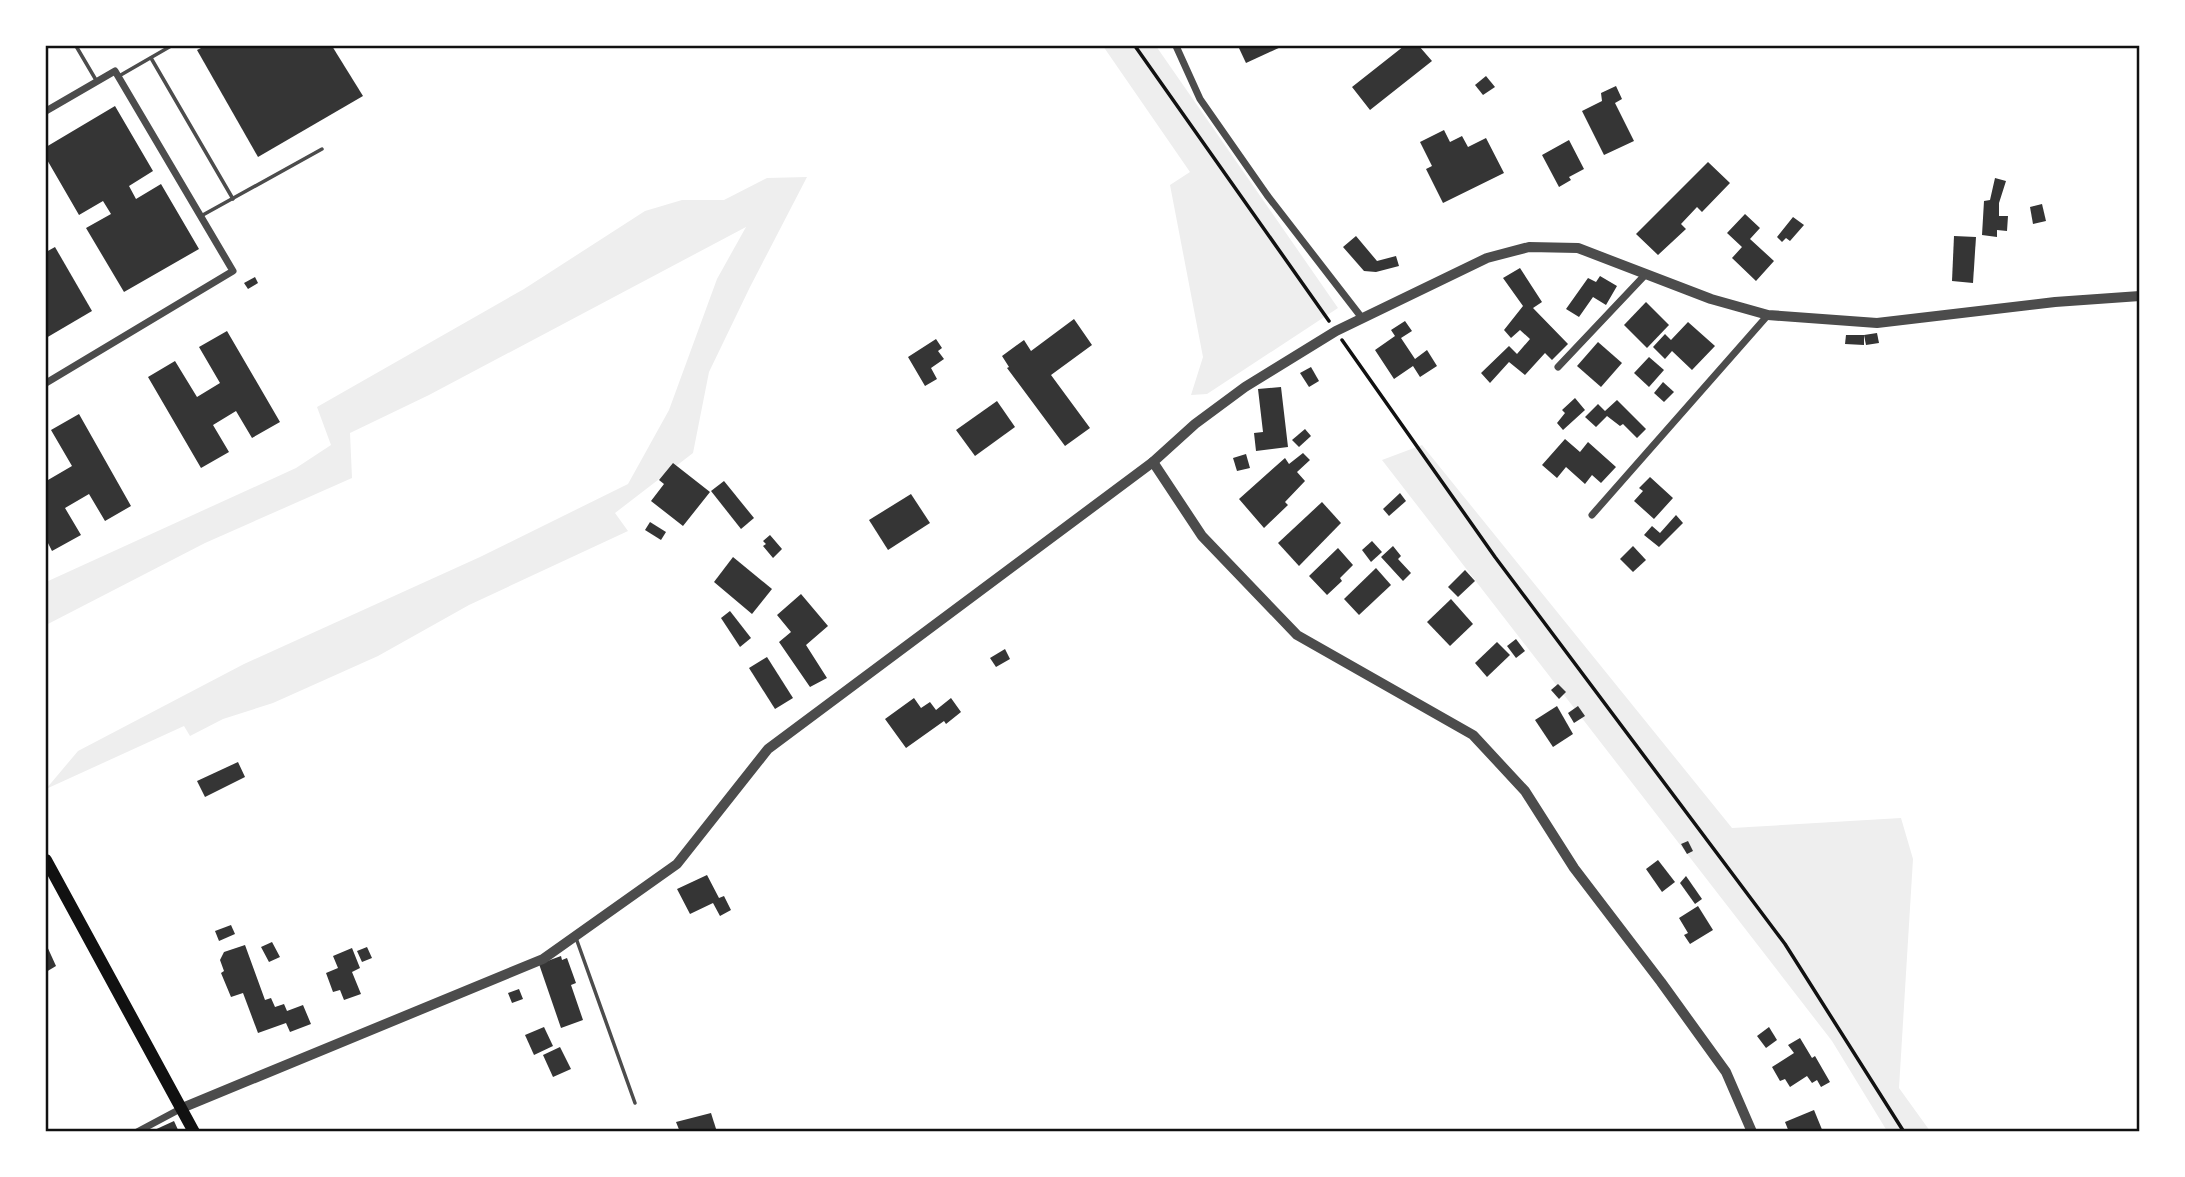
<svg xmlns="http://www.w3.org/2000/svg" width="2185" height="1177" font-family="'Roboto Condensed',sans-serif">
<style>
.green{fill:#eee}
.building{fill:#353535}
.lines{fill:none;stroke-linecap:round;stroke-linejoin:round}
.path{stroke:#111;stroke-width:3.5}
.service{stroke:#4c4c4c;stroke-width:3.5}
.minor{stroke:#4c4c4c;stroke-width:7}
.tertiary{stroke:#4c4c4c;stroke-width:10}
.primary{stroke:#111;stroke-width:12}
.neatline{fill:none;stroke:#111;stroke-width:2.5}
</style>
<rect width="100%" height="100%" fill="#fff"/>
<g class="green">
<polygon points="1103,46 1156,46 1338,308 1207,394 1191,395 1203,357 1170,185 1190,172"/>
<polygon points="807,177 750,287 709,372 693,453 615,513 628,531 469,605 378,656 273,703 223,719 190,736 184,726 46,789 78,751 244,664 480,557 628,484 669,410 717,279 746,227 429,395 350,433 352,478 205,543 46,625 46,582 296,468 331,445 317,407 524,289 645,211 682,200 724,200 767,178"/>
<polygon points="1422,445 1732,828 1901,818 1913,859 1899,1088 1930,1131 1887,1131 1832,1041 1382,460"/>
</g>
<g class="building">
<polygon points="205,46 332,46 363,96 258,157 197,50"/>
<polygon points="1238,46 1283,46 1246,63"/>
<polygon points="1404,46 1408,47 1419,46 1432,61 1370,110 1352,87"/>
<polygon points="1486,76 1495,87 1483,95 1475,85"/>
<polygon points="1616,86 1622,99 1615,103 1634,141 1604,155 1582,111 1602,101 1601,93"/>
<polygon points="115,106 153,171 129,186 136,199 161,184 199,249 124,292 86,228 111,214 103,201 79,215 46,158 46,147"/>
<polygon points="1444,130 1450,142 1462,136 1468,147 1486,138 1504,173 1443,203 1426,169 1432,166 1420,142"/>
<polygon points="1569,140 1584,169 1569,177 1571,180 1559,187 1542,155"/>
<polygon points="1708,162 1730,183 1702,212 1697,207 1681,224 1686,229 1658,255 1636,234"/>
<polygon points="1995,178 2006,181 1999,203 1999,216 2008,216 2007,231 1997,230 1997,237 1982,235 1984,201 1990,200"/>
<polygon points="2042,204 2046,221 2033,224 2030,207"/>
<polygon points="1745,214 1760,228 1750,239 1774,261 1756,281 1732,258 1742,247 1727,233"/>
<polygon points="1793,217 1804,225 1790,241 1786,238 1782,242 1777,237"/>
<polygon points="1356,236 1377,261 1396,256 1399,266 1376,272 1364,271 1343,247"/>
<polygon points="1954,236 1976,237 1973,283 1952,281"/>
<polygon points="55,247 92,311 46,338 46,252"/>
<polygon points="1520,268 1542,302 1533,308 1568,344 1552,360 1545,353 1525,375 1509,362 1490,383 1481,373 1509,346 1517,354 1530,339 1520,330 1511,338 1504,330 1523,306 1503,278"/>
<polygon points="1600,276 1617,286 1606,305 1593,297 1579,317 1566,309 1588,278 1596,282"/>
<polygon points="255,277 258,283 248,289 244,283"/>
<polygon points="1646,302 1669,325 1647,348 1624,325"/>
<polygon points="1074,319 1092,345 1051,375 1090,428 1065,446 1007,368 1009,367 1002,356 1024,340 1031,351"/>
<polygon points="1405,321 1412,331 1401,338 1415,359 1427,350 1437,366 1420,377 1413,366 1394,379 1375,350 1395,336 1391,330"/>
<polygon points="1688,322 1715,346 1692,370 1672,351 1665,359 1653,347 1665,334 1671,340"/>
<polygon points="227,331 280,422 252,438 236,411 213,425 229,452 201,468 148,377 175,361 197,397 220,383 199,347"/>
<polygon points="1877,333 1879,343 1866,345 1864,335"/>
<polygon points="1846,335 1864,335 1864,345 1845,344"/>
<polygon points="936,339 942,348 938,351 944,359 931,368 937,379 925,386 908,357"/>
<polygon points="1598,342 1622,363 1601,387 1577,366"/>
<polygon points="1649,357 1664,370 1649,387 1634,373"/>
<polygon points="1311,367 1319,381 1309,387 1300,373"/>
<polygon points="1663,382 1674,392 1664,402 1654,393"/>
<polygon points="1281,387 1288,447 1256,451 1254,433 1263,432 1258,389"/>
<polygon points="1575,398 1585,410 1563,430 1557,423 1565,413 1562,410"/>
<polygon points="1617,400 1646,429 1637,438 1623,424 1620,426 1607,416 1596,427 1585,417 1598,404 1605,411"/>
<polygon points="997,401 1015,427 975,456 956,430"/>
<polygon points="79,414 131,506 105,521 89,494 65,508 81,535 52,551 46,539 46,475 48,480 72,466 51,430"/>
<polygon points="1305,429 1311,436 1299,447 1292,440"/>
<polygon points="1565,439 1580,452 1588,442 1616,467 1601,483 1592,475 1585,484 1566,467 1557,478 1542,465"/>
<polygon points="1303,453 1310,460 1297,472 1305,481 1285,502 1288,505 1264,528 1239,499 1285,458 1289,464"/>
<polygon points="1246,454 1250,468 1237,471 1233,458"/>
<polygon points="673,463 710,492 683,526 651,501 664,484 659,480"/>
<polygon points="1650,477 1673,498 1654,519 1634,501 1643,491 1639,488"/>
<polygon points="724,481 754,518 741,529 711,491"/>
<polygon points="1400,493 1406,501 1389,516 1383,509"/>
<polygon points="911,494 930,523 888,550 869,520"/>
<polygon points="1322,502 1341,523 1299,566 1278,543"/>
<polygon points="1676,515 1683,523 1659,547 1644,535 1652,526 1660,533"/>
<polygon points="650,522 666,532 661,540 645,530"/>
<polygon points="770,535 782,549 773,558 763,546 766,544 763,541"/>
<polygon points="1372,541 1382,552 1371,562 1362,550"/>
<polygon points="1393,546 1401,556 1398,559 1411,573 1403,581 1381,557"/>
<polygon points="1633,546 1646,560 1633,572 1620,559"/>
<polygon points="1338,548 1353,565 1340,578 1342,581 1327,595 1309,576"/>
<polygon points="733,557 772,589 752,614 714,582"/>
<polygon points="1376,568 1391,585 1359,615 1344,599"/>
<polygon points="1465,570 1475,581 1458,597 1448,587"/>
<polygon points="801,594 828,626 806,645 827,678 810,687 779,642 791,632 777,615"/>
<polygon points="1451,599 1473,624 1450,646 1427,622"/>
<polygon points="730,611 751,638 740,647 721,618"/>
<polygon points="1516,639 1525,651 1516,658 1507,646"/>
<polygon points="1497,642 1510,655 1487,677 1475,663"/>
<polygon points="1005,649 1010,659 996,667 990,658"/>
<polygon points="767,657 793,698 775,709 749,668"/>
<polygon points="1558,684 1566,692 1559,699 1551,690"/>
<polygon points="914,698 921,708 930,702 936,710 951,698 961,712 946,724 944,721 906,748 885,719"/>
<polygon points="1557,706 1573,734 1553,747 1535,720"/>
<polygon points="1578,706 1585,716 1574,723 1568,713"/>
<polygon points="238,762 245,777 205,797 197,781"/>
<polygon points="1688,841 1693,851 1687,854 1681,844"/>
<polygon points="1658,860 1675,882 1662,892 1646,869"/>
<polygon points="707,875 719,898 724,896 731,910 720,916 713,903 690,914 677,889"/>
<polygon points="1686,876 1702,899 1695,904 1680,883"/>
<polygon points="1698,906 1713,930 1690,944 1684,935 1688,933 1679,918"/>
<polygon points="231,925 235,934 219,941 215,931"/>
<polygon points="272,942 280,957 269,962 261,947"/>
<polygon points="46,944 56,966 46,972"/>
<polygon points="245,945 265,1000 271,998 275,1007 284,1004 287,1011 303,1005 311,1024 290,1032 286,1023 258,1033 243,993 231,997 221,973 224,971 220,960 224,952"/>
<polygon points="367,947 372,958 362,962 357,951"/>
<polygon points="352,948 360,968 352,972 361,994 344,1000 340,990 333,992 326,973 338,968 333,956"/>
<polygon points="561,956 562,960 567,958 576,983 571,985 583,1020 561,1028 539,964"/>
<polygon points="519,989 523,999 512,1003 508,993"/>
<polygon points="544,1027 553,1046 534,1055 525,1035"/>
<polygon points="1769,1027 1777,1040 1766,1048 1757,1036"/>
<polygon points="1800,1038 1812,1058 1815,1056 1830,1082 1821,1087 1817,1080 1812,1083 1807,1076 1790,1087 1785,1079 1780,1081 1772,1067 1794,1053 1788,1045"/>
<polygon points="560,1047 571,1069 553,1077 543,1055"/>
<polygon points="1814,1110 1823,1132 1789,1132 1785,1122"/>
<polygon points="711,1113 717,1132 680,1132 676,1122"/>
<polygon points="174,1121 179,1132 150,1132"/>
</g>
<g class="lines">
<g class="path">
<polyline points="1135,46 1329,321"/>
<polyline points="1342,340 1495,557 1785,944 1904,1132"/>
</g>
<g class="service">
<polyline points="76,46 96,80"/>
<polyline points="151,58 233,199"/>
<polyline points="119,76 171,46"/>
<polyline points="201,216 322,149"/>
<polyline points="576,938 635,1103"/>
</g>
<g class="minor">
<polyline points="1176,46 1200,99 1267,195 1362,318"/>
<polyline points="46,111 115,71 233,271 46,383"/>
<polyline points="1558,367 1645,275"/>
<polyline points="1592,515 1768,315"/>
<polyline points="137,1132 182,1108"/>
</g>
<g class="tertiary">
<polyline points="1153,462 1202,536 1297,635 1473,735 1525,791 1574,868 1661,982 1726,1072 1752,1132"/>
<polyline points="182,1108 543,959 677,864 768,749 1153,462 1195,424 1245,387 1336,331 1487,258 1529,247 1578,248 1711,299 1768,315 1877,323 2055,302 2140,296"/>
</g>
<polyline class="primary" points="46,860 194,1132"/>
</g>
<rect width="2185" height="1177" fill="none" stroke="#ffffff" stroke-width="94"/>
<rect x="47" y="47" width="2091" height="1083" class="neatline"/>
</svg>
